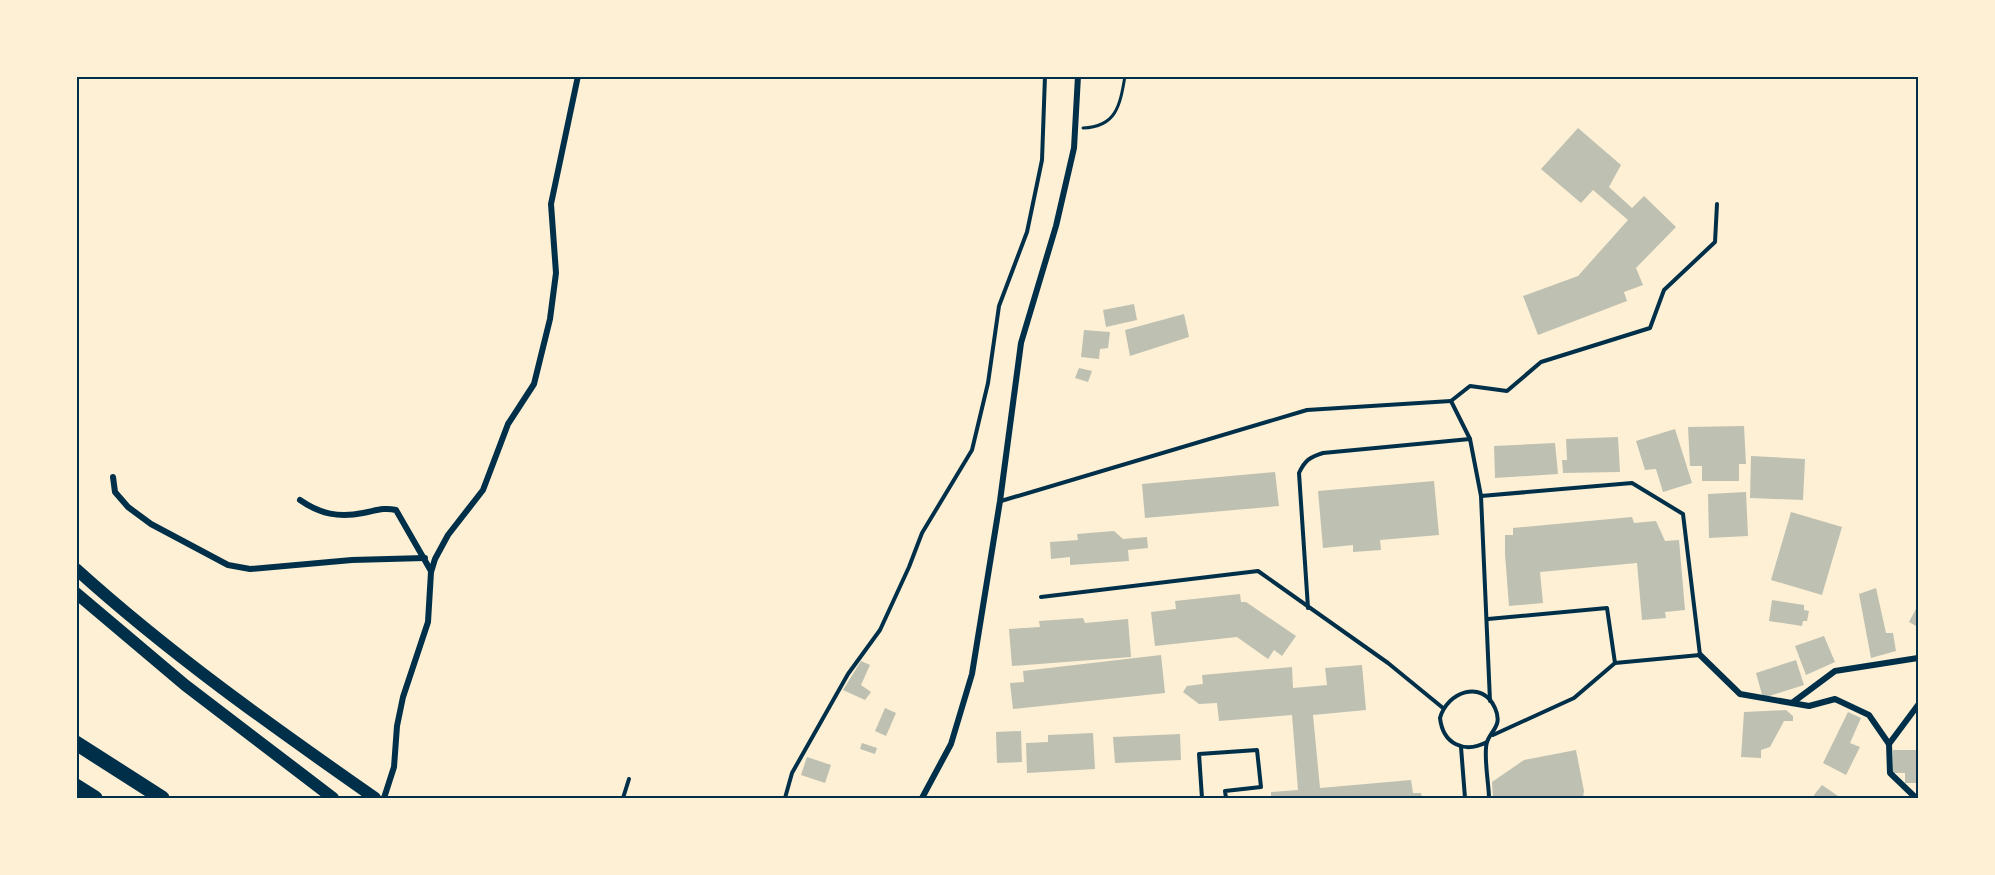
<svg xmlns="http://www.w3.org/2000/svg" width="1995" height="875" font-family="'Titillium Web',sans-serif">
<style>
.building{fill:#bec0b2}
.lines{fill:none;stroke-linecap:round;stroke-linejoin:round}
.path{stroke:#003049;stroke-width:3}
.service{stroke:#003049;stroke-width:4}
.minor{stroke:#003049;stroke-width:6}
.secondary{stroke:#003049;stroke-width:12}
.motorway{stroke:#003049;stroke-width:15}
.neatline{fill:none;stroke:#003049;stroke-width:2}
</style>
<rect width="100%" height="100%" fill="#fdf0d5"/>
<g class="building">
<polygon points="1578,128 1621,165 1609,187 1632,208 1644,196 1676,227 1636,268 1643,285 1624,292 1627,301 1538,335 1523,296 1578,276 1628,220 1593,190 1581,203 1541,169"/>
<polygon points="1134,304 1137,320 1106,327 1103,310"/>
<polygon points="1184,314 1189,337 1130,356 1125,330"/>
<polygon points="1084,330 1110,332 1108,348 1100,349 1099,359 1081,357"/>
<polygon points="1079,368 1092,371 1088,382 1075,378"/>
<polygon points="1744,426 1746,464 1739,464 1739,481 1702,481 1702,466 1690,466 1688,427"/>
<polygon points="1675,429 1692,483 1663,492 1656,469 1645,470 1636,441"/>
<polygon points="1618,437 1620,472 1563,473 1562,460 1567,460 1566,439"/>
<polygon points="1555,443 1558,474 1495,478 1494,446"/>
<polygon points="1751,456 1805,459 1803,500 1750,498"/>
<polygon points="1275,472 1279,506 1145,518 1142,484"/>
<polygon points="1434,481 1439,535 1380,540 1381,550 1353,552 1353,545 1323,548 1318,491"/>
<polygon points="1746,492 1748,536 1709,538 1708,494"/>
<polygon points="1791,512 1842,527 1822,595 1771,580"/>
<polygon points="1632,517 1634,523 1656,521 1665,541 1679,540 1685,610 1665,612 1666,618 1642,620 1637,563 1540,572 1543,603 1509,606 1505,554 1505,535 1513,535 1513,528"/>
<polygon points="1114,531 1123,539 1147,537 1148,548 1128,550 1129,561 1070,565 1070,557 1051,559 1050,542 1078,540 1077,534"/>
<polygon points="1876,588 1886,633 1893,633 1896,651 1871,658 1859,594"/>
<polygon points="1240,594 1241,602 1246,602 1296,636 1282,656 1274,650 1268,659 1237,637 1155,646 1151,612 1176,609 1175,601"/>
<polygon points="1772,600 1804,605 1804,610 1809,611 1807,621 1803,621 1802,626 1769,621"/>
<polygon points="1918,605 1918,627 1909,622"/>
<polygon points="1083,618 1085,623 1128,619 1131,657 1012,666 1009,629 1040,627 1039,621"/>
<polygon points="1824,636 1835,662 1806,675 1795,646"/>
<polygon points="1161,655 1165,693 1013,709 1010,683 1024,682 1023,671"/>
<polygon points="1796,660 1804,685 1763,698 1756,673"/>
<polygon points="861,661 870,665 861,685 871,692 865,700 843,690"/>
<polygon points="1362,665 1366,710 1313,715 1320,788 1411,780 1413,793 1421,793 1422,798 1271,798 1271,792 1298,790 1292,715 1219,721 1217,703 1199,704 1183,692 1187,686 1203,684 1202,675 1292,667 1293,688 1327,685 1325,668"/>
<polygon points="885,708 896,713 886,736 875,731"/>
<polygon points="1786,710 1793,716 1793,721 1784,721 1770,747 1761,750 1761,758 1741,757 1744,712"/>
<polygon points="1848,712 1861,718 1850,743 1860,747 1846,775 1823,763"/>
<polygon points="1021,731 1022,762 997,763 996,732"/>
<polygon points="1093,733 1095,769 1027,773 1026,743 1048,742 1048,735"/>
<polygon points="1180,734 1181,760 1115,763 1113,737"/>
<polygon points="862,743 877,748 875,754 860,749"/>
<polygon points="1576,750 1584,791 1583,798 1493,798 1492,782 1524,760"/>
<polygon points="1893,750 1918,750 1918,778 1916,778 1916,783 1905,783 1905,773 1893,773"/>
<polygon points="807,757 831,765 825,783 801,775"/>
<polygon points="1822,785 1841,798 1815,798 1814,795"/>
</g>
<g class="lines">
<path class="path" d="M1083 128C1116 127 1120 106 1125 76"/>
<g class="service">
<polyline points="1470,439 1451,401 1470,386 1507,391 1541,362 1650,328 1664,290 1715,242 1717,204"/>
<polyline points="1481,496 1632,483 1683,514 1700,655 1615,663 1574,698 1493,735"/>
<polyline points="1001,501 1307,410 1451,401"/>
<polyline points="1041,597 1258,571 1388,663 1443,708"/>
<path d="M1308 608 1299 473C1305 460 1310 457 1323 453L1470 439 1481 496 1490 701"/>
<polyline points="1488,619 1607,608 1615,663"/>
<path d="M1487 742C1464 754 1443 744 1440 718 1447 692 1482 679 1495 708 1503 726 1491 730 1487 742 1483 754 1489 785 1489 798"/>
<polyline points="1461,747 1465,798"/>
<polyline points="623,798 629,779"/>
<polyline points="785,798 792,773 848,674 880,630 909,567 922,533 972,450 988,383 999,306 1027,232 1042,160 1045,76"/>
<polyline points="1202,798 1199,754 1257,750 1261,787 1225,791 1226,798"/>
</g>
<g class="minor">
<polyline points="113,477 115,492 128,507 151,524 228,565 250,569 352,560 425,558"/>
<path d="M300 500C320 514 339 518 363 513 375 511 383 507 396 510L431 571"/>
<polyline points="1700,655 1740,694 1809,706 1835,699 1869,715 1889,744 1890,773 1916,798"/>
<polyline points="1792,703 1835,671 1918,658"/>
<polyline points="1889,744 1918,705"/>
<polyline points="384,798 394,767 397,726 403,697 428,622 431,572 435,559 448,535 483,490 508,424 534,384 550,319 556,273 551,204 578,76"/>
<polyline points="922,798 951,744 972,674 1000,501 1021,343 1056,226 1074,148 1078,76"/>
</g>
<g class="secondary">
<path d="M76 569C170 654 272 726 375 798"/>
<polyline points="76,593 185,685 333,798"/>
</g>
<g class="motorway">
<polyline points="76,743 162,798"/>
<polyline points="76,786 95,798"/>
</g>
</g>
<rect width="1995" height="875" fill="none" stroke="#fdf0d5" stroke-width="156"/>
<rect x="78" y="78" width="1839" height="719" class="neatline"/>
</svg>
